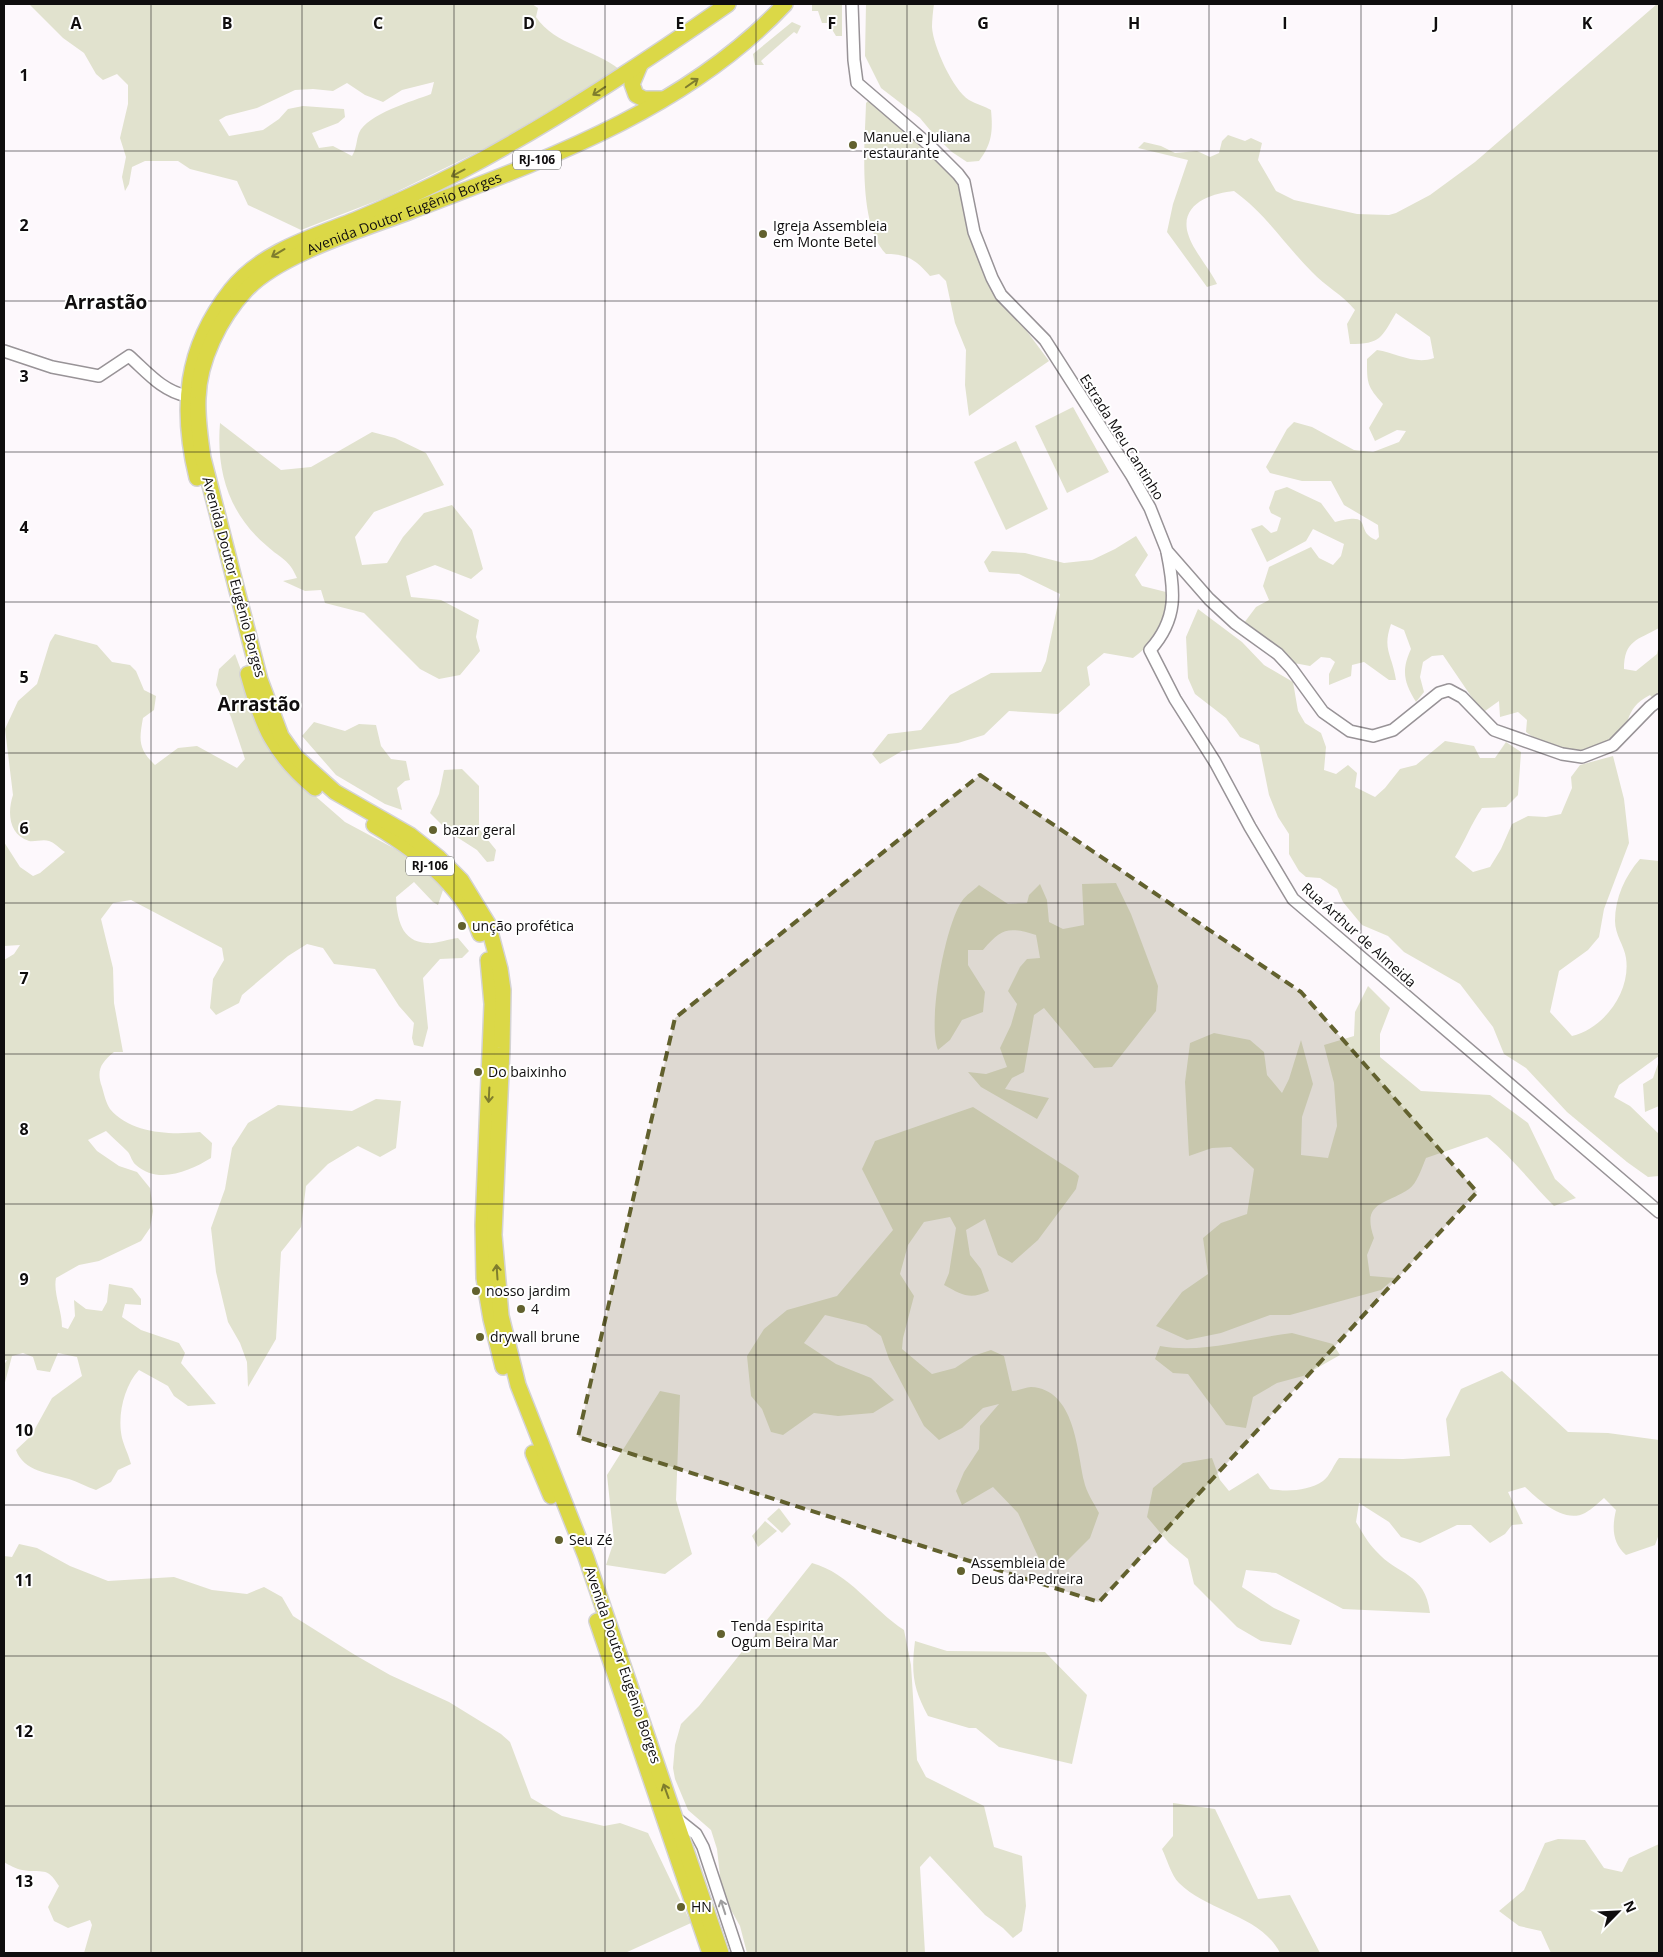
<svg xmlns="http://www.w3.org/2000/svg" width="1663" height="1957" font-family="'Open Sans',sans-serif">
<style>
.green{fill:#e1e2ce;fill-rule:evenodd}
.lines{fill:none;stroke-linecap:round;stroke-linejoin:round}
.secondary-casing{stroke:#989397;stroke-width:14}
.highway-casing{stroke:#d4d3d4;stroke-width:18}
.secondary{stroke:#fff;stroke-width:11}
.highway{stroke:#dbd847;stroke-width:15}
.oneway{stroke:#7f7d2d}
.oneway2{stroke:#9f9e9f}
.marked{fill:#62612e;fill-opacity:0.2;stroke:#62612e;stroke-width:4;stroke-dasharray:10 6;stroke-linejoin:round}
.grid{fill:none;stroke:#0f0d0e;stroke-width:1;stroke-opacity:0.55}
.poi-dot{fill:#62612e;stroke:#fff;stroke-width:2}
.labels{text-anchor:middle;stroke-width:4;stroke-linejoin:round;paint-order:stroke}
.shield{fill:#fff;stroke:#575656;stroke-width:1}
.shield-label{font-size:12px;font-weight:bold;fill:#0f0d0e}
.poi-label{font-size:14px;fill:#0f0d0e;stroke:#fff;text-anchor:start}
.street-label{font-size:14px;fill:#0f0d0e;stroke:#fff}
.district-label{font-size:19px;font-weight:bold;fill:#0f0d0e;stroke:#fff}
.grid-label{font-size:16px;text-anchor:middle;font-weight:bold;fill:#0f0d0e;stroke:#fff;stroke-width:4;stroke-linejoin:round;paint-order:stroke}
</style>
<rect width="100%" height="100%" fill="#fdf8fc"/>
<g class="green">
<path d="M29 4H532L538 8 536 17C555 45 594 49 619 69L494 144 384 198 301 230 248 205 237 181 190 169 178 161H145L132 167 129 184 125 191 122 177 126 157 120 138 128 104V85L117 74 103 80 96 74 84 53 63 38ZM434 82 431 94C413 101 367 114 359 133 356 141 357 148 352 156L333 146 319 148 312 133 338 123 345 117 344 109 303 106 288 109 279 119 263 130 229 136 219 120 226 116 257 108 295 90 313 89 333 91 347 83 365 95 383 102 402 90Z"/>
<polygon points="812,4 842,4 842,36 836,36 828,23 822,23 818,11 812,11"/>
<path d="M866 4H934C933 11 932 20 932 27 933 46 953 90 969 100 976 104 984 106 991 110 993 131 992 144 979 161L967 162 952 152 935 136 920 118 881 88 865 56Z"/>
<path d="M1657 4H1659V628C1638 640 1624 640 1624 669L1636 671 1657 654 1659 645V705L1650 695C1622 709 1632 728 1614 743 1589 762 1547 749 1526 732L1527 720 1518 712 1500 717 1499 701 1485 711 1479 708 1443 655 1432 656 1423 662 1420 677 1424 692 1416 702C1404 682 1401 671 1411 649L1404 630 1391 624C1382 650 1392 654 1396 680H1389L1364 662 1352 665 1351 676 1329 685V674L1335 662 1330 658 1321 657 1310 666 1294 663 1244 623 1256 607 1269 600 1263 586 1269 567 1311 547 1319 558 1333 565 1341 556 1344 544 1313 529 1306 541 1267 562 1251 529 1262 525 1271 533 1277 531 1281 518 1271 513 1269 508 1275 491 1287 487 1321 503 1335 522C1376 511 1353 531 1376 540L1379 537 1378 525 1344 505 1331 481H1302L1270 473 1266 467 1287 429 1294 422 1312 427 1354 450 1373 452 1399 442 1406 431 1397 430 1375 441 1369 428 1383 404C1367 386 1367 384 1367 359L1377 350C1396 353 1415 365 1434 358L1430 337 1396 313C1381 338 1381 344 1350 344L1347 324 1355 310C1343 295 1325 286 1312 272 1284 244 1267 215 1234 191 1214 193 1182 202 1187 230 1191 249 1209 267 1217 284L1207 287 1167 232 1173 204 1188 160 1138 148 1144 142 1161 146 1175 153 1197 151 1210 157 1219 153 1222 141 1228 135 1245 141 1251 138 1262 143 1258 160 1276 191 1294 200 1357 214 1389 215 1396 213 1430 195 1475 162Z"/>
<polygon points="792,22 801,26 797,34 794,32 761,61 764,65 755,65 753,54"/>
<path d="M869 100 943 161 960 185 979 254 1020 322 1049 361 969 416 965 385 966 350 955 323 946 281 939 274 930 276C916 260 908 254 886 254 857 224 865 143 866 103Z"/>
<polygon points="1073,407 1109,472 1067,493 1035,426"/>
<path d="M220 423 281 470 311 467 372 432 395 438 426 453 444 485 374 512 355 537 362 565 387 563 403 537 424 513 452 505 472 530 483 569 471 579 435 565 406 576 411 597 441 600 479 620 476 637 480 651 460 675 439 679 420 669 364 613 325 603 321 590 305 591 283 581 297 578C289 559 281 559 267 546 229 514 216 472 220 423Z"/>
<polygon points="1016,441 1048,509 1006,530 974,462"/>
<path d="M1136 536 1148 555 1135 575 1142 586 1166 592 1169 596C1163 622 1155 643 1133 658L1104 653 1087 667 1090 685 1058 714 1009 711 984 735 958 743 902 751 880 764 872 754 888 734 921 730 950 695 991 673 1041 672 1046 661 1060 594 1019 574 989 572 984 562 992 551 1025 553 1064 563 1092 560 1115 549Z"/>
<path d="M1198 609 1242 642 1264 665 1293 682 1298 711 1305 723 1321 733 1326 747 1324 770 1336 774 1348 765 1357 773 1355 787 1375 797 1385 788 1400 769 1416 765 1445 741 1474 746 1480 758H1495L1506 742 1521 752 1518 795 1506 807 1482 808C1471 824 1465 841 1455 857L1473 872 1490 867 1501 849 1512 824 1528 816 1546 817 1561 814 1572 788 1571 777 1580 765 1613 756 1624 799 1629 843 1604 909 1599 937 1588 950 1559 971 1550 1012 1572 1036C1605 1028 1631 991 1626 958 1624 945 1615 935 1615 921 1615 898 1625 876 1640 859L1659 861V1056L1619 1085 1614 1097 1630 1106 1659 1134V1176L1648 1177 1627 1162 1567 1112 1526 1068 1504 1054 1493 1027 1460 984 1404 952 1388 936 1362 925 1343 902 1337 889 1320 878 1306 877 1299 871 1289 854V834L1278 817 1269 795 1259 745 1240 737 1226 718 1195 694 1188 678 1186 637Z"/>
<path d="M55 634 97 645 112 662 130 665 136 671 144 690 156 696 154 710 143 718C139 740 138 749 155 765L178 748 197 746 237 768 245 759 231 717 216 685 219 669 235 654 269 746 306 788 345 822 399 851 444 887 438 905 433 902 414 882 396 897C397 918 401 942 427 943 436 944 448 939 458 938L469 951 462 958 440 959 423 978 428 1028 423 1047 414 1045 412 1038 414 1023 399 1006 375 969 334 964 323 948 307 944 288 956 242 995 239 1003 216 1015 210 1008 213 979 224 960 222 948 131 900 113 903 101 919 113 968 114 1003 123 1052H114C101 1063 96 1070 102 1087 104 1094 106 1103 110 1109 131 1134 171 1135 200 1132L212 1143 211 1158C190 1171 158 1185 136 1165 132 1162 131 1156 128 1152 121 1145 113 1138 106 1131L88 1140 97 1151 119 1166 137 1172 150 1188 153 1211 150 1228 141 1241 99 1261 79 1265 56 1278C53 1293 62 1310 62 1327L68 1329 75 1316 74 1300 86 1309 102 1311 107 1302 109 1284 132 1288 141 1299V1305L125 1304 122 1317 141 1330 179 1343 185 1353 181 1363 216 1404 188 1406 174 1396 168 1386 139 1370C124 1386 117 1416 122 1438 124 1446 129 1456 131 1464L118 1470 111 1482 96 1490C87 1487 78 1482 69 1479 49 1473 24 1472 16 1450L31 1436 52 1398 82 1376 77 1357 58 1353 50 1372 37 1370 33 1357 23 1353 12 1356 4 1386V1365L7 1360H4V960L14 954 20 945 4 946V842L20 867 33 876 40 873 65 852C60 849 54 842 49 841 43 839 35 842 29 841 9 835 7 813 13 795L5 729 18 701 37 684 50 642Z"/>
<polygon points="314,722 345,731 359,724 376,725 381,746 391,759 406,761 410,780 405,781 397,788 402,810 385,804 336,775 302,736"/>
<polygon points="462,769 479,786 479,829 496,850 494,861 487,862 477,850 449,832 430,813 439,794 444,770"/>
<path d="M1116 883 1131 914 1158 986 1156 1011 1112 1067 1094 1068 1044 1008 1034 1015 1024 1072 1012 1078 1005 1089 1049 1098 1037 1119 981 1087 968 1072 986 1074 1007 1067 1000 1048 1011 1025 1017 1004 1008 991 1020 967 1027 959 1040 958 1036 935C1009 927 1002 927 983 950H968V965L985 992 983 1012 962 1020 950 1040 938 1050C927 1023 945 925 962 901 966 895 974 890 979 885L1008 904 1027 903 1029 895 1040 884 1047 900 1049 922 1063 929 1084 925 1082 884Z"/>
<path d="M1368 986 1390 1008 1380 1034V1057L1421 1091 1490 1095 1528 1123 1555 1179 1576 1198 1554 1206C1532 1184 1512 1157 1487 1137L1426 1158C1422 1167 1417 1184 1409 1189 1386 1205 1361 1201 1374 1238L1367 1255 1370 1276 1395 1278 1381 1290 1290 1315H1270L1221 1333 1187 1340 1156 1326 1182 1292 1208 1274 1203 1238 1221 1223 1247 1214 1254 1169 1231 1147 1212 1148 1189 1156 1185 1082 1190 1043 1214 1033 1250 1040 1264 1052 1267 1075 1282 1093 1289 1079 1301 1040 1313 1084 1302 1117 1301 1155 1328 1158 1337 1126 1334 1083 1324 1045 1354 1036 1355 1012Z"/>
<polygon points="1659,1061 1659,1106 1645,1112 1643,1084 1653,1078"/>
<polygon points="376,1099 401,1101 396,1148 380,1157 358,1146 328,1164 306,1186 301,1227 281,1252 276,1339 248,1387 247,1362 240,1343 228,1322 216,1272 211,1228 225,1189 232,1148 248,1123 278,1105 352,1111"/>
<path d="M973 1107 1076 1173 1079 1176 1076 1189 1038 1240 1012 1263 998 1255 985 1219 966 1230 970 1255 981 1269 989 1291C970 1300 962 1295 944 1285L949 1273 956 1228 950 1217 924 1222 908 1245 900 1274 914 1296 903 1338 902 1349 932 1374 955 1368 973 1356 991 1350 1004 1356 1012 1391C1019 1391 1025 1387 1031 1387 1075 1389 1077 1451 1084 1481 1086 1492 1094 1503 1099 1513L1090 1538 1065 1563 1042 1565 1018 1513 993 1487 962 1505 956 1491 964 1472 979 1449 980 1426 999 1404 983 1408 962 1428 939 1440 924 1426 889 1359 881 1336 866 1325 825 1315 804 1343 836 1364 871 1378 894 1400 873 1413 838 1416 814 1413 783 1435 771 1432 762 1409 751 1396 747 1356 764 1329 787 1310 837 1296 893 1230 862 1169 875 1141Z"/>
<path d="M1292 1333 1333 1344 1340 1355 1303 1376 1277 1383 1253 1397 1246 1428 1226 1425 1188 1374 1173 1373 1155 1359 1160 1346C1204 1354 1248 1338 1292 1333Z"/>
<path d="M1502 1371 1568 1432 1608 1433 1659 1440V1534L1655 1545 1626 1555C1612 1543 1612 1527 1616 1510L1604 1498C1598 1503 1592 1509 1585 1513 1564 1524 1539 1500 1525 1487L1508 1492 1523 1524 1512 1525 1505 1534 1490 1543 1471 1525H1457L1420 1543 1401 1537 1389 1522 1359 1503 1356 1522C1362 1532 1368 1543 1376 1551 1398 1576 1425 1572 1430 1613L1343 1609 1276 1573 1246 1570 1242 1587 1274 1608 1300 1620 1291 1645 1261 1641 1237 1627 1194 1584 1188 1559 1169 1543 1147 1517 1153 1488 1183 1463 1212 1458 1220 1480 1229 1491 1258 1473 1270 1489C1287 1492 1308 1491 1323 1481 1330 1476 1334 1464 1339 1458L1403 1459 1450 1456 1446 1419 1461 1389Z"/>
<polygon points="660,1391 680,1395 676,1500 692,1554 665,1574 606,1565 614,1541 607,1475"/>
<polygon points="779,1508 791,1524 782,1533 767,1519"/>
<polygon points="765,1521 777,1531 758,1547 752,1536"/>
<path d="M19 1544 37 1548 70 1566 108 1581 174 1577 212 1590 247 1594 264 1587 282 1597 293 1616 355 1655 390 1675 449 1702 501 1734 510 1742 531 1798 562 1816 604 1826 620 1823 648 1833 691 1923 625 1953H84L92 1925 90 1920 68 1928 54 1921 48 1907 59 1886C46 1865 43 1874 22 1870 16 1869 9 1865 4 1862V1556L12 1557Z"/>
<path d="M812 1563C849 1573 872 1609 904 1630L911 1665 917 1760 926 1777 984 1806 994 1847 1022 1856 1026 1906 1022 1931 1013 1938 1003 1928 985 1915 930 1856 920 1867 925 1953H747L740 1926 722 1894 717 1849 711 1830 688 1810 675 1779 673 1768 675 1745 681 1724 699 1706Z"/>
<path d="M915 1641 947 1651 1045 1652 1087 1695 1072 1764 999 1747 976 1728H969L928 1716C913 1688 911 1673 915 1641Z"/>
<path d="M1173 1803 1215 1809 1258 1899 1290 1895 1320 1953H1280C1261 1915 1208 1912 1179 1883 1171 1875 1167 1859 1162 1849L1173 1836Z"/>
<polygon points="1558,1839 1585,1840 1604,1868 1622,1872 1629,1858 1659,1844 1659,1953 1551,1953 1541,1931 1519,1926 1499,1911 1524,1890 1545,1843"/>
</g>
<g class="lines">
<g class="secondary-casing">
<g id="secondary">
<polyline points="852,4 854,60 857,83 928,144 958,174 964,182 974,232 992,278 1001,295 1045,340 1132,476 1150,508 1167,551 1209,599 1235,623 1278,654 1291,668 1323,712 1350,731 1373,736 1393,730 1439,693 1449,690 1462,697 1494,730 1562,754 1582,757 1613,745 1650,707 1659,700"/>
<path d="M4 351 52 367 99 376 129 356C147 372 162 391 187 396"/>
<path d="M1167 552C1175 591 1178 619 1150 650L1175 699 1215 762 1250 827 1293 899 1659 1212"/>
<polyline points="676,1818 696,1834 703,1847 738,1953"/>
</g>
</g>
<g class="highway-casing">
<g id="highway">
<polyline points="640,65 632,84 636,95 644,99 663,99"/>
<path d="M197 478C180 408 185 348 231 290 261 252 312 237 355 220 391 205 426 189 461 171 554 122 642 64 728 4"/>
<path d="M248 674C262 725 273 753 315 788"/>
<path d="M374 825C416 850 464 886 480 934"/>
<polyline points="488,960 492,1004 483,1225 484,1278 491,1319 503,1367"/>
<polyline points="533,1453 551,1496"/>
<polyline points="597,1621 710,1953"/>
<path id="s1" d="M721 1953 586 1557 518 1385 501 1316 494 1235 502 1048 503 990 500 969 488 924 461 880 439 858 410 835 335 792 296 757 281 736 260 680 203 458C200 438 197 418 198 398 199 360 220 318 246 290 279 254 364 229 411 211 544 160 686 110 785 4"/>
</g>
</g>
<use href="#secondary" class="secondary"/>
<use href="#highway" class="highway"/>
</g>
<defs><path id="oneway-shaft" d="M-6 0H5M1.5-3L5.5 0L1.5 3" fill="none" stroke-width="1.6" stroke-linecap="round" stroke-linejoin="round" transform="scale(1.25)"/></defs>
<g class="oneway">
<use href="#oneway-shaft" transform="translate(692 83) rotate(-35)"/>
<use href="#oneway-shaft" transform="translate(599 91) rotate(146)"/>
<use href="#oneway-shaft" transform="translate(458 173) rotate(152)"/>
<use href="#oneway-shaft" transform="translate(278 253) rotate(149)"/>
<use href="#oneway-shaft" transform="translate(489 1095) rotate(93)"/>
<use href="#oneway-shaft" transform="translate(497 1272) rotate(-94)"/>
<use href="#oneway-shaft" transform="translate(666 1791) rotate(-110)"/>
</g>
<use class="oneway2" href="#oneway-shaft" transform="translate(723 1907) rotate(-108)"/>
<path class="marked" d="M980 775 1301 992 1477 1192 1099 1602 578 1437 675 1018Z"/>
<path class="grid" d="M151 4V1953M302 4V1953M454 4V1953M605 4V1953M756 4V1953M907 4V1953M1058 4V1953M1209 4V1953M1361 4V1953M1512 4V1953M4 151H1659M4 301H1659M4 452H1659M4 602H1659M4 753H1659M4 903H1659M4 1054H1659M4 1204H1659M4 1355H1659M4 1505H1659M4 1656H1659M4 1806H1659"/>
<g class="poi-dot">
<circle cx="853" cy="145" r="5"/>
<circle cx="763" cy="234" r="5"/>
<circle cx="433" cy="830" r="5"/>
<circle cx="462" cy="926" r="5"/>
<circle cx="478" cy="1072" r="5"/>
<circle cx="476" cy="1291" r="5"/>
<circle cx="521" cy="1309" r="5"/>
<circle cx="480" cy="1337" r="5"/>
<circle cx="559" cy="1540" r="5"/>
<circle cx="961" cy="1571" r="5"/>
<circle cx="721" cy="1634" r="5"/>
<circle cx="681" cy="1907" r="5"/>
</g>
<g class="labels">
<g class="shield">
<rect x="513" y="150.5" width="48" height="19" rx="4"/>
<rect x="406" y="856.5" width="48" height="19" rx="4"/>
</g>
<g class="shield-label">
<text x="537" y="164">RJ-106</text>
<text x="430" y="870">RJ-106</text>
</g>
<g class="poi-label">
<text x="863" y="142">Manuel e Juliana<tspan x="863" dy="16">restaurante</tspan></text>
<text x="773" y="231">Igreja Assembleia<tspan x="773" dy="16">em Monte Betel</tspan></text>
<text x="443" y="835">bazar geral</text>
<text x="472" y="931">unção profética</text>
<text x="488" y="1077">Do baixinho</text>
<text x="486" y="1296">nosso jardim</text>
<text x="531" y="1314">4</text>
<text x="490" y="1342">drywall brune</text>
<text x="569" y="1545">Seu Zé</text>
<text x="971" y="1568">Assembleia de<tspan x="971" dy="16">Deus da Pedreira</tspan></text>
<text x="731" y="1631">Tenda Espirita<tspan x="731" dy="16">Ogum Beira Mar</tspan></text>
<text x="691" y="1912">HN</text>
</g>
<g class="street-label">
<text dy="5" stroke="none"><textPath href="#s1" startOffset="2000">Avenida Doutor Eugênio Borges</textPath></text>
<text transform="translate(1122 437) rotate(58)" y="5">Estrada Meu Cantinho</text>
<text transform="translate(234 577) rotate(75)" y="5">Avenida Doutor Eugênio Borges</text>
<text transform="translate(1359 935) rotate(42)" y="5">Rua Arthur de Almeida</text>
<text transform="translate(623 1665) rotate(71)" y="5">Avenida Doutor Eugênio Borges</text>
</g>
<g class="district-label">
<text x="106" y="309">Arrastão</text>
<text x="259" y="711">Arrastão</text>
</g>
</g>
<g class="grid-label">
<text x="76" y="29">A</text>
<text x="227" y="29">B</text>
<text x="378" y="29">C</text>
<text x="529" y="29">D</text>
<text x="680" y="29">E</text>
<text x="832" y="29">F</text>
<text x="983" y="29">G</text>
<text x="1134" y="29">H</text>
<text x="1285" y="29">I</text>
<text x="1436" y="29">J</text>
<text x="1587" y="29">K</text>
<text x="24" y="81">1</text>
<text x="24" y="231">2</text>
<text x="24" y="382">3</text>
<text x="24" y="533">4</text>
<text x="24" y="683">5</text>
<text x="24" y="834">6</text>
<text x="24" y="984">7</text>
<text x="24" y="1135">8</text>
<text x="24" y="1285">9</text>
<text x="24" y="1436">10</text>
<text x="24" y="1586">11</text>
<text x="24" y="1737">12</text>
<text x="24" y="1887">13</text>
</g>
<rect width="1663" height="1957" fill="none" stroke="#0f0d0e" stroke-width="10"/>
<g transform="translate(1618 1912) rotate(66)" stroke="#ffffff" stroke-width="4" paint-order="stroke">
<path d="M0-4L9 19L0 12L-9 19Z" fill="#0f0d0e"/>
<text y="-8" font-size="14" font-weight="bold" text-anchor="middle" fill="#0f0d0e">N</text>
</g>
</svg>
